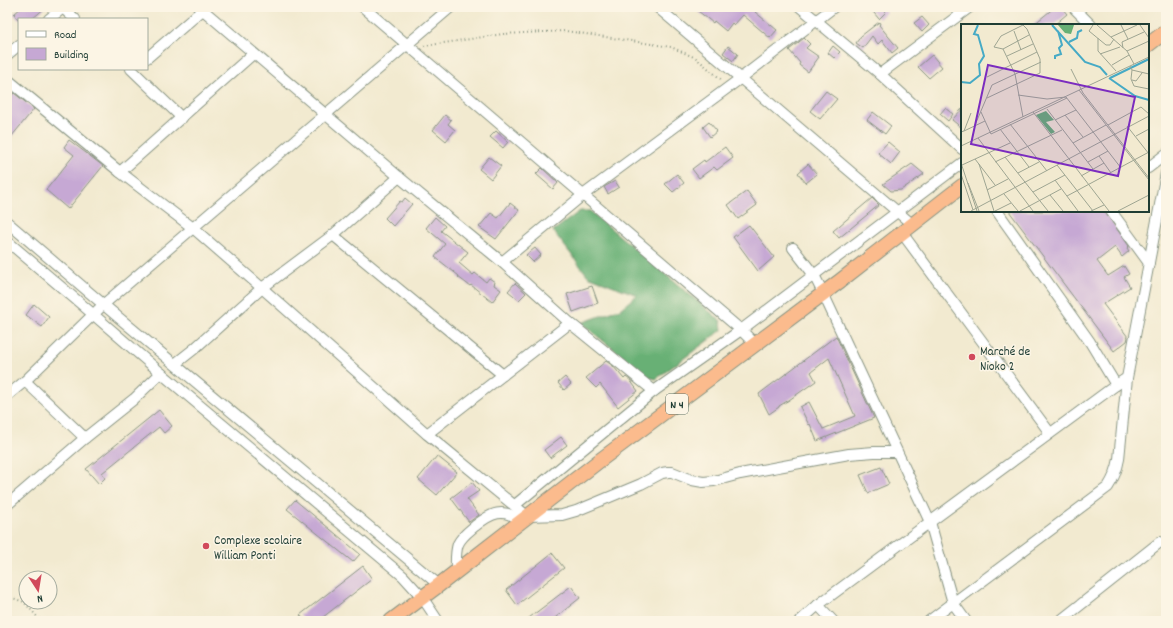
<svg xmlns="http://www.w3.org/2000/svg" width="1173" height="628" font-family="Dekko,sans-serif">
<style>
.forest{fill:#68b075;stroke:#447654}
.building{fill:#c6a8d4}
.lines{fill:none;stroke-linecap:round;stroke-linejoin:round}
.minor-casing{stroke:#889482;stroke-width:12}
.highway-casing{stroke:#889482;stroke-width:16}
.path{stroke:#889482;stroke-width:2;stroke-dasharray:1 3;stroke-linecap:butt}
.minor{stroke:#fff;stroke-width:10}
.highway{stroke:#fbbb8d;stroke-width:14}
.poi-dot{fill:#d1495b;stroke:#fcf5e5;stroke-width:1.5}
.labels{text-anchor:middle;stroke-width:3;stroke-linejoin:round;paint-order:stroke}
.shield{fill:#fcf5e5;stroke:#617469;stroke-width:1}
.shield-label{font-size:12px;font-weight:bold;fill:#1f3d34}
.poi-label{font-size:13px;fill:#1f3d34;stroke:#fcf5e5;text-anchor:start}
.inset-river{fill:none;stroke:#46aac5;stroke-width:2}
.inset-road{fill:none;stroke:#9ea592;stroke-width:1}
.view{fill:#7b2cbf;fill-opacity:0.15;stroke:#7b2cbf;stroke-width:2}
.inset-edge{fill:none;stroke:#1f3d34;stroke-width:2}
</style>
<rect width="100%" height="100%" fill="#fcf5e5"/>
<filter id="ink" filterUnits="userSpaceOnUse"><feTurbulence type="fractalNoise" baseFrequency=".025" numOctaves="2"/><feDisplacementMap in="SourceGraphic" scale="8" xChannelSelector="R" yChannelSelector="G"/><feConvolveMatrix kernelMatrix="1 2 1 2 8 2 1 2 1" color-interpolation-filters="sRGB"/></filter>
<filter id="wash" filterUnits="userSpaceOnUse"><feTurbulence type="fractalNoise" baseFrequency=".012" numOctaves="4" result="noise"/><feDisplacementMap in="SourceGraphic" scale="16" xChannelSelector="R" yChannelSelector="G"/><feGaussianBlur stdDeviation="0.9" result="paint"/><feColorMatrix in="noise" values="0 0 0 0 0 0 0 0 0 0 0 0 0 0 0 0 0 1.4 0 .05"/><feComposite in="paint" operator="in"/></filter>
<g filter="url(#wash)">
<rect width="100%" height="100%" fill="#f2ead0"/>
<polygon class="forest" points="580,211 590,211 721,321 722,330 656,379 648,377 581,323 620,309 637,295 588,276 553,231"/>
<g id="blocks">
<g class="building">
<polygon points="22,7 46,7 32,19 18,19 14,14"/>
<polygon points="693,7 758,7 755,12 777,30 770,38 743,15 734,25 732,23 726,31 714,21 713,23"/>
<polygon points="869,7 882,7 886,12 879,19"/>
<polygon points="1055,7 1061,7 1067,14 1054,25 1033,25"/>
<polygon points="922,17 929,25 922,32 914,23"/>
<polygon points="879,22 880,24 879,25 898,48 892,53 882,40 878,44 872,36 863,48 856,43 861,36"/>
<polygon points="804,38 810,44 806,48 819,57 808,72 799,65 800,63 789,50"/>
<polygon points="728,46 738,54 733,61 723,53"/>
<polygon points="833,46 840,52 834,58 828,53"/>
<polygon points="932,55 942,67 929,78 918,67"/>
<polygon points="826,91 837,99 820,119 810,111"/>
<polygon points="14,93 34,109 7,142 7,101"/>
<polygon points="945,108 953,114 948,121 940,114"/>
<polygon points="962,109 962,128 952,120"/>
<polygon points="873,112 891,126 885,134 867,120"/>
<polygon points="445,115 451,120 448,124 455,130 446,141 433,130"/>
<polygon points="709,122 717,131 710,137 703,127"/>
<polygon points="496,131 508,142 503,148 490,137"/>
<polygon points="69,140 103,166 68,209 46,190 74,155 64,147"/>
<polygon points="888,142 900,152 891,164 878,153"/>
<polygon points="725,147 733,158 717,170 714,167 699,178 692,169 704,160 705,162"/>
<polygon points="489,157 501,166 491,179 479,169"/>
<polygon points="808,164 817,174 806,183 798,173"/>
<polygon points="912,164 924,174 901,190 891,191 883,184"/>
<polygon points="542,168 558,183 553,189 536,174"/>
<polygon points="677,174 684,183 673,192 665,184"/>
<polygon points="615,181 619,187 608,194 604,187"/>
<polygon points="747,191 757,205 738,219 728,205"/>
<polygon points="405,198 412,204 393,226 385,218 400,201 402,202"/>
<polygon points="872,198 879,205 839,238 833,231"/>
<polygon points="510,203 519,210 496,239 479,227 491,213 498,218"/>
<polygon points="1009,211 1104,211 1129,246 1127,248 1129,251 1122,257 1115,247 1097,261 1108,276 1124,266 1129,274 1124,277 1130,287 1103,304 1128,337 1127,341 1114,351"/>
<polygon points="435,217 445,226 441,231 468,252 459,263 473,275 475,273 486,282 489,278 495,282 494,285 501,290 492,302 471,285 470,286 458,277 459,276 435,257 445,244 426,228"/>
<polygon points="749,225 774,257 758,271 733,237"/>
<polygon points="535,248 541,255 533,262 526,255"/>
<polygon points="515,283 526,293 519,300 508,291"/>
<polygon points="592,286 598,303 573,312 567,294"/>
<polygon points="34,304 49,317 42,327 26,315"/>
<polygon points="836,336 874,418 817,441 810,424 809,425 800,407 809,402 823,429 855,416 829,358 811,372 816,381 789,400 779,406 779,407 769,414 759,394"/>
<polygon points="606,361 613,366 624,379 626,377 630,380 638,391 618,407 600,384 596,388 586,378"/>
<polygon points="565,377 571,384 564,390 558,383"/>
<polygon points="159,410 172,426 164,433 159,427 102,473 105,478 99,484 86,469"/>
<polygon points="561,437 567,445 550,458 544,450"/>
<polygon points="437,456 457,472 437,495 418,479"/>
<polygon points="881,467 889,484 868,493 860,475"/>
<polygon points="472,482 479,491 467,499 479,515 469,522 451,498"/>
<polygon points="295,500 360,554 353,562 287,509"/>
<polygon points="552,553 564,568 517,605 506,590"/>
<polygon points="363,566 372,579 318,621 305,621 300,615"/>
<polygon points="571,586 580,598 551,621 525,621"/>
</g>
</g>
</g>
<g filter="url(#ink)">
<use href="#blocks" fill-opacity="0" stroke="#889482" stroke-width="1"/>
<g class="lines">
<g class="minor-casing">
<g id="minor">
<polyline points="363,7 741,330 755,344"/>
<polyline points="657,7 913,225"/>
<polyline points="800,7 880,74 962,149"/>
<polyline points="1073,7 1091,25"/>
<polyline points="63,8 75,19"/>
<polyline points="203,10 399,177 502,262 570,323 654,391"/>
<polyline points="49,19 64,7"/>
<polyline points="7,55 19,45"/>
<polyline points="147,58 206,7"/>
<polyline points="131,69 182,118"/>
<polyline points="880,74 970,7"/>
<polyline points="7,79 120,172 193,228 262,288 427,434 527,516 562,515 576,511 641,484 662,473 668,472 672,472 692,480 703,482 714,481 740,474 849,454 874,452 897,452"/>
<polyline points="1148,168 1166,154"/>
<polyline points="120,172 253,54"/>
<polyline points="997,211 1090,342 1116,385"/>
<polyline points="1111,211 1149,263"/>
<polyline points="7,222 118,317 439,585"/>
<polyline points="902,233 1050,433"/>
<polyline points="333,235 503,375"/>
<polyline points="7,241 80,303 161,373 403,576 422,597 438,621"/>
<polyline points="793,248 814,275 823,293 930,522 953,603 966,621"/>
<polyline points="502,262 583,195 741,78 834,7"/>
<polyline points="175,364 194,349 262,288 333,235 399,177"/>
<polyline points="25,381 85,438"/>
<polyline points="7,396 25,381 104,304 451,7"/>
<polyline points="427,434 570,323"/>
<polyline points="7,505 85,438 134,399 161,373"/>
<polyline points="515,505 654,391 741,330 962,163"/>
<path d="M456 572C456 563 455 553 458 544 462 536 468 532 475 526 491 513 503 507 521 521"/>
<polyline points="818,605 833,621"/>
<polyline points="800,621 818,605 930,522 1116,385 1127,378"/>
<path d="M929 621 1108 487C1114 478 1117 470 1119 459L1127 378 1166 173"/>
<polyline points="1060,621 1160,542"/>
</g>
</g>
<g class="highway-casing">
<g id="highway">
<polyline points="1148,45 1166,31"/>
<polyline points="391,621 439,585 599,461 840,281 962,186"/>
</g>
</g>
<g class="path">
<polyline points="424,46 503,34 566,31 671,47 696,58 723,81"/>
<polyline points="7,596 24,602 41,621"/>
</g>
<use href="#minor" class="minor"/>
<use href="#highway" class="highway"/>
</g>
</g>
<g class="poi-dot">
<circle cx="972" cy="357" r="4"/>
<circle cx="206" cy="546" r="4"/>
</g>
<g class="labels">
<rect class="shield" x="666" y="394" width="22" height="20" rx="3"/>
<g class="shield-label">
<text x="677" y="408">N 4</text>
</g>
<g class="poi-label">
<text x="980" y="355">Marché de<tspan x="980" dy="15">Nioko 2</tspan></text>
<text x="214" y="544">Complexe scolaire<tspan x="214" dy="15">William Ponti</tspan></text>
</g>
</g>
<g transform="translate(961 24)">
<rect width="188" height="188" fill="#f2ead0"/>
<path d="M97 1H113L110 10 104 9ZM85 87 93 96 85 98 94 108 90 110 75 91Z" fill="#68b075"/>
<path class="inset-river" d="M91 1 124 38 139 43 146 51M108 18 116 14 117 8 121 6M94 35V32L100 30 98 24 101 21 97 7M148 54 174 72 188 76M149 54 188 35M0 58 9 59 19 51 18 40 23 32 17 11 13 10 17 1"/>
<path class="inset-road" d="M132 1 128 7 145 21H149L153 15M136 1 166 27 173 40M160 1 167 15M179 1 188 14M53 7 60 26M150 13 176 1M137 14V27L155 47M162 24 161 18 183 8M42 25 54 50 62 93M166 27 188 17M139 30 159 23M46 32 72 20M151 41 168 31M169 42 171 46 188 50M110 45 122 69 188 154M171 46 170 55 173 62 188 65M26 53 76 28M171 56 175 57 181 49M118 66 188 156M57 71 86 75 105 73 160 144M26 74 79 49V35L66 5 62 1 40 12 33 23 42 25 68 11M86 85 132 145M20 88 30 110 106 74M72 88 148 187M104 91 122 113M94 96 115 86M49 100 86 147M14 101 31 61 80 38M147 101 180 83 188 90M166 102 188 130M39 105 68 143M3 107 24 97M0 108 3 107 10 89M175 112 188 105M17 114 72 187M112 119 145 101M0 122 188 33M138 132 150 149M44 133 87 187M14 135 34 161M34 138 101 106M127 138 147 127M0 139 16 187M18 140 33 187M1 141 49 119M96 141 132 187M57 149 78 138M0 150 12 186M120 152 143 139M94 156 117 187M7 159 18 187M26 166 47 155M72 168 104 151M43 170 57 187M89 171 102 187M106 172 188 128M10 187 188 92M34 187 50 179M59 187 100 165M130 187 143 181M157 187 188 171"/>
<path class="view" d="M27 41 174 73 157 152 10 120Z"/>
<rect width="188" height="188" class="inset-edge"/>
</g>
<rect width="1173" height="628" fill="none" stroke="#fcf5e5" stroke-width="24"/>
<rect x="18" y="18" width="130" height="52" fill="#fcf5e5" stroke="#a4ab9e"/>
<rect x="26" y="31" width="20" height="6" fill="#ffffff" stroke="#a4ab9e"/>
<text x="54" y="38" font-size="12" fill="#1f3d34">Road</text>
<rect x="26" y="48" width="20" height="12" fill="#c6a8d4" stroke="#a4ab9e"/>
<text x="54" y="58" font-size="12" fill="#1f3d34">Building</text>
<g transform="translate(38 590) rotate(168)"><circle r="19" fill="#fcf5e5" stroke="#a4ab9e"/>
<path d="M0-3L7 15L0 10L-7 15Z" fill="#d1495b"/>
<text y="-6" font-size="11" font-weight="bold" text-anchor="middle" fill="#1f3d34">N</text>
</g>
</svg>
